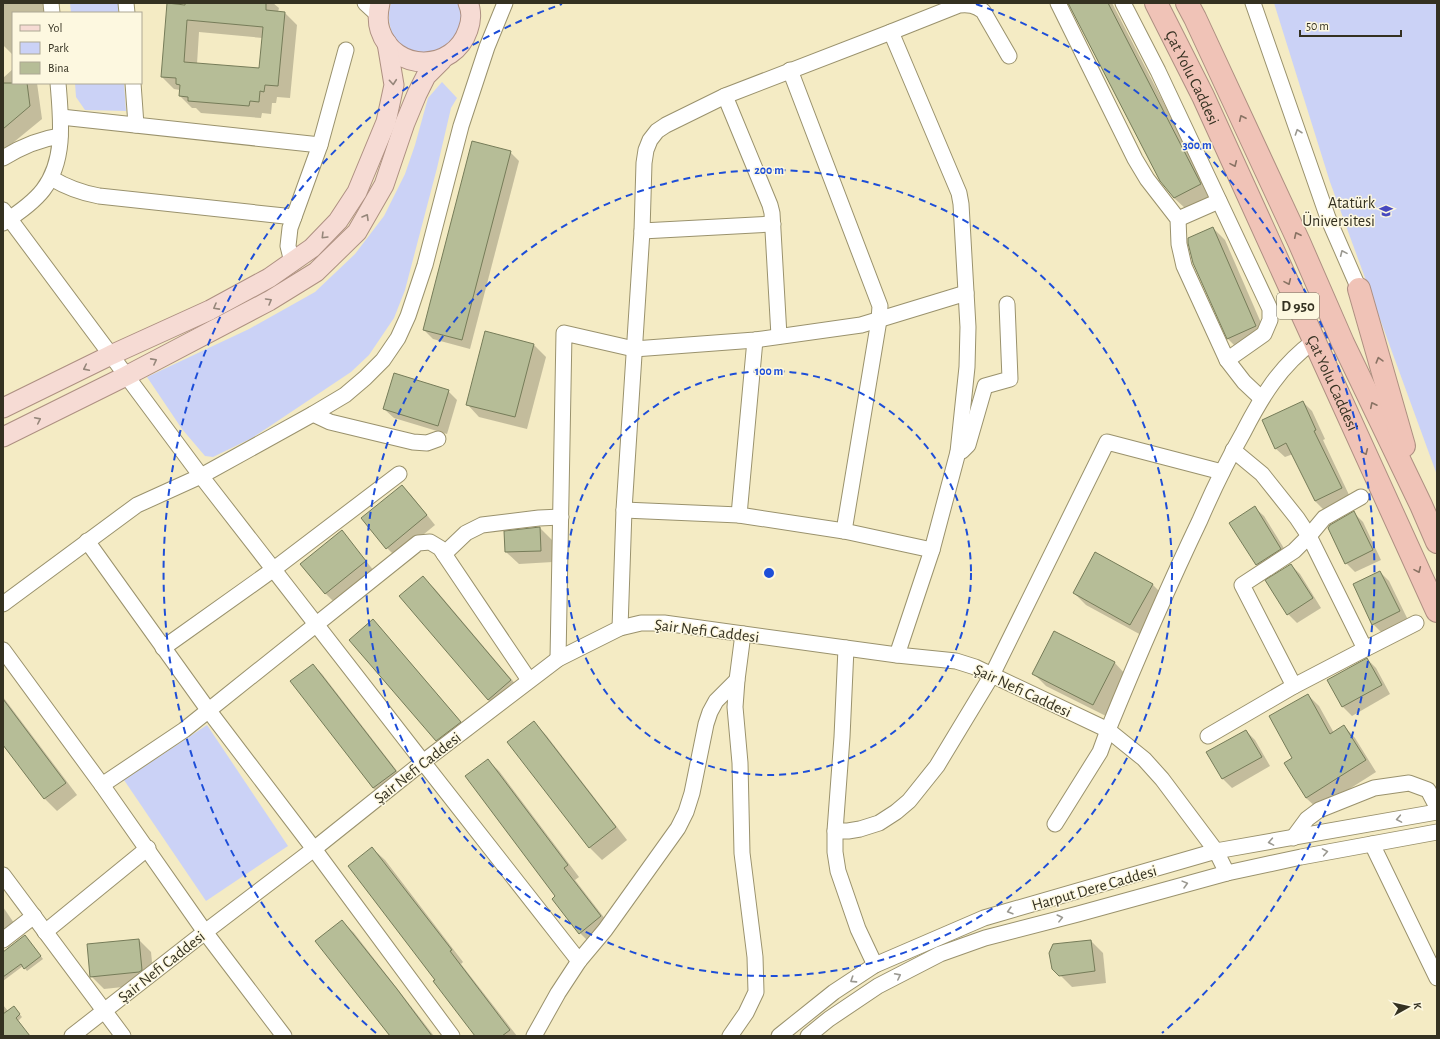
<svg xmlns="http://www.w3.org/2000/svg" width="1440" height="1039" font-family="'Alegreya Sans',sans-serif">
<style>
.green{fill:#cbd2f6}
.shadow{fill:#0003;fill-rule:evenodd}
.building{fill:#b6bd97;stroke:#767c59;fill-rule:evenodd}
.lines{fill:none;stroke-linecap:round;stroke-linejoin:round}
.minor-casing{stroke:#9a926d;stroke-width:17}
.major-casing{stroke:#ae9082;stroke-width:21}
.highway-casing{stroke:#ae9082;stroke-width:24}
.minor{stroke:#fff;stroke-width:15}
.major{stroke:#f6dbd4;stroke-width:19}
.highway{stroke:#f0c3b7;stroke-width:22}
.oneway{stroke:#95867a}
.oneway2{stroke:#897364}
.oneway3{stroke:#9a9890}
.ring{fill:none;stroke:#1d4ed8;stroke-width:2;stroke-dasharray:7 5}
.labels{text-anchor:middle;stroke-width:3;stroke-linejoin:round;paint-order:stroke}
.shield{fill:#fdf8e0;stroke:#706d5a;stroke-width:1}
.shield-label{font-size:15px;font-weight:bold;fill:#343121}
.street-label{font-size:16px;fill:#343121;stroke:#fdf8e0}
.poi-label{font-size:16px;fill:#343121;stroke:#fdf8e0;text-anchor:end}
.centre{fill:#1d4ed8;stroke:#fdf8e0;stroke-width:2}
.ring-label{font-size:12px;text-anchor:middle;font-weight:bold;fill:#1d4ed8;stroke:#fdf8e0;stroke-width:3;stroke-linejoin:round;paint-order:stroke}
</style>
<rect width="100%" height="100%" fill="#f4ebc4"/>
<g class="green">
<polygon points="70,3 118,3 118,13 71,13"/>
<path d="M391 3H463L465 26 438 54C431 53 421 54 413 53 410 52 407 49 405 48 390 38 386 19 391 3Z"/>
<polygon points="1274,3 1437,3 1437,475 1330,182"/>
<polygon points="442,82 457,98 451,108 437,168 405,290 394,318 369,355 351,372 252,438 213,457 205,456 182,429 147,377 249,329 315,292 355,254 384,216 405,174 415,145 428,98"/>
<polygon points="75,83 124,83 126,111 85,110 76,97"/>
<polygon points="207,725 288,846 206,901 124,780"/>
</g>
<g class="shadow">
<polygon points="3,3 44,3 45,13 13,13 13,55 3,45"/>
<path d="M186 3H273L279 8 278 12 285 13 297 25 290 98 277 97 276 103H272L271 114 262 113 261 118 201 113 196 108H192L180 96V90L174 89 162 77ZM199 32 263 38 260 69 197 64Z"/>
<polygon points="1069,3 1112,3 1212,196 1186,209 1174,198"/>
<polygon points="13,69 13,83 37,83 42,119 3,151 3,78"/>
<polygon points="510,152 519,161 470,349 433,339 424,330"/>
<polygon points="1213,228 1225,240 1268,339 1240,351 1228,339 1194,263"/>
<polygon points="534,345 546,357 527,429 479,417 467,404"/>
<polygon points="448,391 457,400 447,434 394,418 384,409"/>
<polygon points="1303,402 1312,411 1325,439 1323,440 1350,497 1324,510 1315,501 1293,454 1285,457 1275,448"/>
<polygon points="402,486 411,495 435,525 396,557 387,548"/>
<polygon points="1254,507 1264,516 1290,558 1266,574 1257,564"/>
<polygon points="1354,513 1363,522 1381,560 1355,572 1346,563"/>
<polygon points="540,528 552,540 553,562 519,564 506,552 505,532"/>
<polygon points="341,532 350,541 374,571 335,603 326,594 302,564"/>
<polygon points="1291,565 1300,574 1321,608 1297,623 1288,614"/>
<polygon points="1380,572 1389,581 1408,620 1382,633 1373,624"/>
<polygon points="422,577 435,589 523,693 500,712 488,700"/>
<polygon points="1152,584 1165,597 1143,636 1086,605 1074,593"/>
<polygon points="373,620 385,633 472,735 449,752 436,740"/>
<polygon points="1367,659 1376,668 1390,694 1352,716 1343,707 1329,680"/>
<polygon points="1114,662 1126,675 1106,716 1046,686 1034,674"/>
<polygon points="313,665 322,674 404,780 382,797 373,788 292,681"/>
<polygon points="1308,695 1319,706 1334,733 1344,726 1355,738 1376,772 1318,809 1306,798 1293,758"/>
<polygon points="3,697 77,795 57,811 45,799 3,744"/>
<polygon points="534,723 546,735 627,840 602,860 590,848"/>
<polygon points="1246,731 1255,740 1270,766 1232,788 1223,779 1208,752"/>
<polygon points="488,760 499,771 579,877 575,880 612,928 591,944 580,933 556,897"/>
<polygon points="372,848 385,860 463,962 461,964 517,1036 476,1036 437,980"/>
<polygon points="3,907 14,923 3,931"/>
<polygon points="342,921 354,933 434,1036 390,1036 316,941"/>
<polygon points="25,936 43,959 27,971 23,966 3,981 3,953"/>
<polygon points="139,940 151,952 154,982 151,984 104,989 91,976"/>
<polygon points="1091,941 1103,953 1106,983 1072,987 1053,968"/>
<polygon points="3,1005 8,1011 16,1010 22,1017 18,1021 28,1036 3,1036"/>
</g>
<g class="building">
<path d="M167 3 185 5V3H266V10L285 12 278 86 265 85 264 92 260 91 259 102 250 101 249 106 188 101V97L179 96 180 85 176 84V78L161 77ZM187 20 263 27 259 68 184 62Z"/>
<polygon points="1068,3 1108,3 1201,184 1174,198 1160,181"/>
<polygon points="3,83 27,83 30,106 3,129"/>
<polygon points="472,141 511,151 462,340 423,330"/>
<polygon points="1213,227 1256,326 1227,339 1193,263 1188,243 1188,238"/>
<polygon points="485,331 534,344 515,417 466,405"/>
<polygon points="394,373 449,390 438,426 383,409"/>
<polygon points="1303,401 1316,430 1314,431 1342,488 1315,501 1286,443 1275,449 1262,420"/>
<polygon points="402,485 427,515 386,549 361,518"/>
<polygon points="1255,506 1281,549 1256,565 1229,523"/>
<polygon points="1354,511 1373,550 1345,564 1328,528 1330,525"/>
<polygon points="540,527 541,551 505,552 504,531"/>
<polygon points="342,530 366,561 325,594 300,564"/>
<polygon points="1095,552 1153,584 1130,625 1073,593"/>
<polygon points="1291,564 1313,598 1287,615 1265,580"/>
<polygon points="1380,571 1400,611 1372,625 1353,584"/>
<polygon points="423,576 511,680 488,700 399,596"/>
<polygon points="373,619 461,722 436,741 349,640"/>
<polygon points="1054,631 1115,662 1093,705 1032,674"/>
<polygon points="1367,658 1382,685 1342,707 1327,680"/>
<polygon points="313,664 396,771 373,788 290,681"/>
<polygon points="1308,694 1330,734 1344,725 1366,760 1306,798 1284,763 1292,758 1269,716"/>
<polygon points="3,699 66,783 44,799 3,745"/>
<polygon points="534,721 616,827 589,848 507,742"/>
<polygon points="1246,730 1262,757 1222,779 1206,752"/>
<polygon points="488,759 568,865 564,868 601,916 579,934 552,899 555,896 465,776"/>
<polygon points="372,847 452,950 450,951 510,1030 502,1036 475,1036 433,981 435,980 348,866"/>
<polygon points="342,920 397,989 432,1036 390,1036 315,941"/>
<polygon points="25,935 41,956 24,969 21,964 3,977 3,952"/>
<polygon points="139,939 142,970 139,972 90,977 87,944"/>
<polygon points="1091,940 1095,971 1059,976 1052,969 1049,953 1053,944"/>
<polygon points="14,1006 20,1014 16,1018 30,1036 3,1036 3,1014"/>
</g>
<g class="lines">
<g class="minor-casing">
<g id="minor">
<polyline points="51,3 52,13"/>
<polyline points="126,3 127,13"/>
<polyline points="365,3 378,15"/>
<polyline points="1058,3 1135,159 1147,179 1178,219 1179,244 1184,266 1227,360 1244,382 1261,398"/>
<polyline points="1123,3 1158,71 1270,309 1270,320 1264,334 1227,360"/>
<polyline points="1253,3 1328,218 1359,289"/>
<path d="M891 32 959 5C969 4 975 5 983 11L1009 56"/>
<polyline points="790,70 880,306 879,320 844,531"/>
<polyline points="133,83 136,125"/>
<polyline points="725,96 770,205 772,213 779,336"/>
<polyline points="61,117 320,145"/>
<path d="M3 158C21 147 39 139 60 136"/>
<path d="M51 178C66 187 82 193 99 196L294 217"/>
<polyline points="3,210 201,476 423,762 579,961"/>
<polyline points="1178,219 1219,201"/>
<path d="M3 223C17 214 33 203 43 190 66 160 61 119 58 83"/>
<polyline points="642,231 773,224"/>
<polyline points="292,262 288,246 290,228 320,145 346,50"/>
<polyline points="755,340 739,515 844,531 932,550"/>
<polyline points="313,414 330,422 413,442 427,443 438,439"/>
<polyline points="1233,450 1262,474 1297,518 1309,536 1365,649 1416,623"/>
<polyline points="958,452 962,451 968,445 985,386 1010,379 1007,304"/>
<polyline points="624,510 739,515"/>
<polyline points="87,541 209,711 314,849 452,1036"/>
<polyline points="444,554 466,533 482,525 539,518 561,517"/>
<polyline points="3,604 137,505 201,476 313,414 345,395 365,378 383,360 398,338 408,316 425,265 461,126 487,47 505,3"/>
<polyline points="620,628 624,510 642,231 644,163 646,150 650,140 657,131 666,125 725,96 891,32 959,193 961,204 968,327 967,367 958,452 932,550 897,655"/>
<polyline points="163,648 274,569 399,474"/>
<polyline points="846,648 842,737 835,831 835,852 838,871 858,929 875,965"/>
<polyline points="3,650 102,785 205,932 284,1036"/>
<polyline points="558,659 564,333 634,349 755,340 861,325 966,293"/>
<polyline points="1294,686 1242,585 1294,551 1309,536 1324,518 1361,497"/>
<polyline points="1208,736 1294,686 1365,649"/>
<polyline points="102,785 184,730 418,543 430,542 440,548 529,680"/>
<path d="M1055 824 1100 752 1108 730C1137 659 1167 589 1200 520 1213 490 1227 461 1243 433 1262 396 1280 366 1314 341"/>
<polyline points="835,831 848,831 860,829 879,823 896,812 909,801 937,766 992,675 1107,442 1222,472"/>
<polyline points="1293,838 1307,819 1319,810 1374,788 1409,783 1428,790 1437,807"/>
<polyline points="1372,844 1437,978"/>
<polyline points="3,875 123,1036"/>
<polyline points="45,932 148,848"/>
<polyline points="3,940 34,916"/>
<polyline points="72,1036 205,932 314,849 423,762 558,659 620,628 641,623 664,623 897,655 956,661 975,667 1108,730 1144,759 1162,779 1216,851 1227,873"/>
<polyline points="534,1036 558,993 579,961 605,930 678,828 686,812 692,793 706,724 710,712 716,701 737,680"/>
<polyline points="730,1036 746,1013 756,992 755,957 742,853 740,763 735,707 737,680 743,634"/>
<polyline points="779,1036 834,992 875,965 984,918 1216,851 1437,812"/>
<polyline points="808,1036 829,1019 878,986 940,954 985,938 1078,914 1227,873 1301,857 1437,832"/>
</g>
</g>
<g class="major-casing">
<g id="major">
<path d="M380 3C378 12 377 21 380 30 394 73 454 72 468 30 471 22 472 11 468 3"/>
<polyline points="3,408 111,355 210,310 269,278 312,248 338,221 357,192 386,122 394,85 387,43"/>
<polyline points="3,437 126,376 269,301 316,272 357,232 384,185 405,123 417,94 426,76 442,60"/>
</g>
</g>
<g class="highway-casing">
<g id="highway">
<path id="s1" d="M1156 3 1203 96 1437 611"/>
<polyline points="1187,3 1195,18 1299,242 1343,343 1421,505 1437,542"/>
<polyline points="1359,289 1404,446"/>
</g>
</g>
<use href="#minor" class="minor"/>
<use href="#major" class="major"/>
<use href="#highway" class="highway"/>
</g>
<defs><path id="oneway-chevron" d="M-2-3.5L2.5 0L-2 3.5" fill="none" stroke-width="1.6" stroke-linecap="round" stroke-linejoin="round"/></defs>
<g class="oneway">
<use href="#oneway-chevron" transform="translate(393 82) rotate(85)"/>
<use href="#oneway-chevron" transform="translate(366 217) rotate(-60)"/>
<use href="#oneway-chevron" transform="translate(324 236) rotate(135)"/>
<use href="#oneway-chevron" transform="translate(269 301) rotate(-30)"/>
<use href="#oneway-chevron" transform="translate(216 307) rotate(151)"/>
<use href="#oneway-chevron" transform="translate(154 361) rotate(-28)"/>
<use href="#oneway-chevron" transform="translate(86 368) rotate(154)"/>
<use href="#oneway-chevron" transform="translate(38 420) rotate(-26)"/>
</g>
<g class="oneway2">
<use href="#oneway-chevron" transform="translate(1242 118) rotate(-115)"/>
<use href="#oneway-chevron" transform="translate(1234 164) rotate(66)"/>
<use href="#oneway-chevron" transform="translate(1297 235) rotate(-115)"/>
<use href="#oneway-chevron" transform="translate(1288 282) rotate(66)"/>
<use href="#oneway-chevron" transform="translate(1379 360) rotate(-106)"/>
<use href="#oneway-chevron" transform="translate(1373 405) rotate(-116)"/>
<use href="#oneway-chevron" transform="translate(1365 452) rotate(66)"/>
<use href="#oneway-chevron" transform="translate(1418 570) rotate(66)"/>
</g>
<g class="oneway3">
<use href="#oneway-chevron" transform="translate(1298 132) rotate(-109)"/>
<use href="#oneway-chevron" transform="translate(1343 253) rotate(-114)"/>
<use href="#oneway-chevron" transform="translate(1399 819) rotate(170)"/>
<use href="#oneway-chevron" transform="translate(1271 842) rotate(170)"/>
<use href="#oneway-chevron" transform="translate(1325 852) rotate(-10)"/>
<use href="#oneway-chevron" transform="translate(1185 884) rotate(-15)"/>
<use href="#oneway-chevron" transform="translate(1010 911) rotate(164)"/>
<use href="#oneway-chevron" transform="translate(1060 918) rotate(-14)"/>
<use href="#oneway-chevron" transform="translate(898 976) rotate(-27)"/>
<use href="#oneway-chevron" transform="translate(853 980) rotate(147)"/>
</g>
<g class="ring">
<circle cx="769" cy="573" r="202"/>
<circle cx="769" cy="573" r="403"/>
<path d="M376 1033A605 605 0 0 1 562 4M976 4A605 605 0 0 1 1162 1033"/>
</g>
<defs>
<g id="university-bare" transform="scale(1.08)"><path d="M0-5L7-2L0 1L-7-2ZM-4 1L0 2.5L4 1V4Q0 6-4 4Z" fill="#4849bf" stroke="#fdf8e0" stroke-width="2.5" paint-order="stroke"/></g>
</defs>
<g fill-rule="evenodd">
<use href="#university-bare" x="1386" y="211"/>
</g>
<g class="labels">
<rect class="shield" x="1277" y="293" width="42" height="26" rx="3"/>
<g class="shield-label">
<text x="1298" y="311">D 950</text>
</g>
<g class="street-label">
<text dy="6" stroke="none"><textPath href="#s1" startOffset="83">Çat Yolu Caddesi</textPath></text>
<text dy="6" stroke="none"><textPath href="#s1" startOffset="419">Çat Yolu Caddesi</textPath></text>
<text transform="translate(707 630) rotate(7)" y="6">Şair Nefi Caddesi</text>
<text transform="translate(1023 690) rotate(25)" y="6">Şair Nefi Caddesi</text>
<text transform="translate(417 767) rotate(-38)" y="6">Şair Nefi Caddesi</text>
<text transform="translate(1094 887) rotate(-16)" y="6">Harput Dere Caddesi</text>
<text transform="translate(161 966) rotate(-38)" y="6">Şair Nefi Caddesi</text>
</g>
<g class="poi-label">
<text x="1375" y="208">Atatürk<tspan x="1375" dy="18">Üniversitesi</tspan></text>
</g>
</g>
<circle cx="769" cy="573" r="6" class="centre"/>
<g class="ring-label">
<text x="1197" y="149">300 m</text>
<text x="769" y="174">200 m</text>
<text x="769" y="375">100 m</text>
</g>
<rect width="1440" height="1039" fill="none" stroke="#343121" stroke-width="8"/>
<rect x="12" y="12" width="130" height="72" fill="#fdf8e0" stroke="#ada894"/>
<rect x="20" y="25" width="20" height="6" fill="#f6dbd4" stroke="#ada894"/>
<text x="48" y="32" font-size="12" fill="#343121">Yol</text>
<rect x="20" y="42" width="20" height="12" fill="#cbd2f6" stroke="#ada894"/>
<text x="48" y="52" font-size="12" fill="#343121">Park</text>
<rect x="20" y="62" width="20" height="12" fill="#b6bd97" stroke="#ada894"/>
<text x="48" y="72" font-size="12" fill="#343121">Bina</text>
<g transform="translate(1408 1007) rotate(82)" stroke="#fdf8e0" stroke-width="3" paint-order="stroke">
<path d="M0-3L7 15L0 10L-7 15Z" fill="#343121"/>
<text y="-6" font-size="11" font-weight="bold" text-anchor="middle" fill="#343121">K</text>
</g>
<path d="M1300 30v6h101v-6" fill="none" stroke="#343121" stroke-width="2"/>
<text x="1306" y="30" font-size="12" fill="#343121" stroke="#fdf8e0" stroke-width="3" paint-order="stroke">50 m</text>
</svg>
